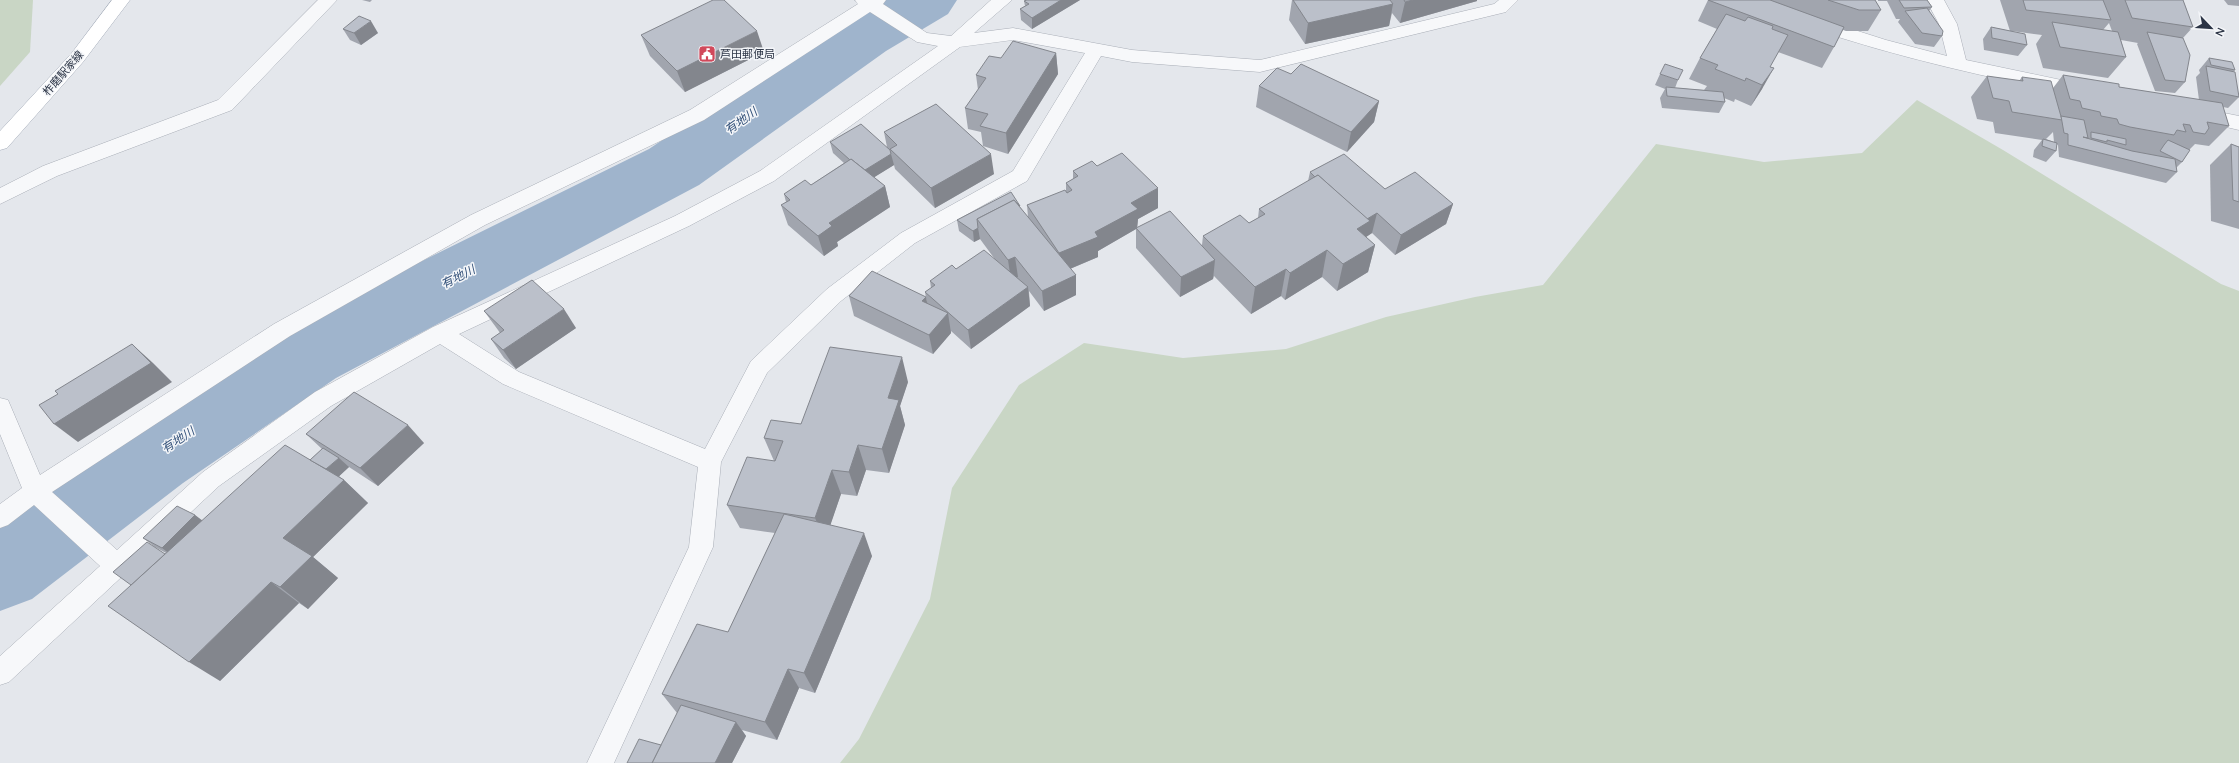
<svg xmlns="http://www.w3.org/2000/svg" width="2239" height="763" font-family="Quicksand,'Noto Sans JP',sans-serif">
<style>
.green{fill:#c9d6c5}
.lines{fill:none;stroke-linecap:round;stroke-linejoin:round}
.river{fill:#9fb4cc;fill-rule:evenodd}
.minor-casing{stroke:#a9aeb7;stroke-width:1}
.major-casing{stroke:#a3abb8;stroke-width:1}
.minor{fill:#f7f8fa;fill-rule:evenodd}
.major{fill:#fff;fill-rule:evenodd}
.wall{fill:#a1a5ae;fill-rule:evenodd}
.shaded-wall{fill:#83868d}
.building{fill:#bbc0ca;stroke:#83868d}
.labels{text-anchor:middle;stroke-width:3;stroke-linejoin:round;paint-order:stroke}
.poi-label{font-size:11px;fill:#2b3445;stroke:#f4f6f9;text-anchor:start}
.street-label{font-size:11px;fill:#2b3445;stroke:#f4f6f9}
.water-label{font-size:12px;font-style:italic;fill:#34527a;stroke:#f4f6f9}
</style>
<rect width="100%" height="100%" fill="#e4e7ec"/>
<g class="green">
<polygon points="0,0 33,0 30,52 0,86"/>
<polygon points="1917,100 2003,150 2221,284 2239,291 2239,763 840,763 859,739 930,599 952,488 1019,385 1084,343 1183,358 1286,349 1386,317 1475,297 1543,285 1656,144 1764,162 1862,153"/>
</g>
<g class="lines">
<polygon class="river" points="877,0 957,0 948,14 886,51 699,185 336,378 183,483 32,599 0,611 0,518 123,431 278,332 649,149 840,21"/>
<g class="minor-casing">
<g id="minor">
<polygon points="318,0 337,0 232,110 57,176 0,204 0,188 43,166 218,100"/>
<path d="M855 0H886L883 4 927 33 951 36 991 0H1012L974 33 1013 28 1132 50 1260 60 1494 4 1499 0H1518L1506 12 1260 72 1132 62 1101 56 1027 181 915 243 841 301 767 373 721 462 713 547 614 763H587L689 547 698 467 503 384 440 344 331 406 219 486 9 682 0 685V656L100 566 34 505 8 525 0 528V504L22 488 0 434V398L8 400 40 475 274 324 471 215 690 110 858 4ZM870 12 917 42 938 46 760 171 675 216 433 327 315 392 203 472 117 550 52 492 290 336 485 225 704 120ZM1013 40 1085 53 1013 171 901 233 827 289 751 361 705 449 519 372 459 334 689 226 774 181 960 47Z"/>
<path d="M1926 0H1944L1957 24 1966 60 2085 85 2091 87 2094 91 2091 95 2085 97C1991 78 1898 58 1808 27L1805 23 1808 19 1814 17 1886 40 1947 56 1939 24Z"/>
<polygon points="2199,108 2239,116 2239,130 2192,119 2190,114 2192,109"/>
</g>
</g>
<g class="major-casing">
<polygon id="major" points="112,0 130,0 83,62 7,148 0,150 0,131 71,54"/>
</g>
<use href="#minor" class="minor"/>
<use href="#major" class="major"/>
</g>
<g class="wall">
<polygon points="362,0 372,0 370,2"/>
<polygon points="1080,0 1032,29 1021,20 1020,9 1025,6 1024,1"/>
<polygon points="1292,0 1477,0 1477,1 1400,23 1392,13 1389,26 1305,44 1289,20"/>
<polygon points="1708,0 1875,0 1881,10 1868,31 1846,31 1843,30 1834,47 1822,68 1778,52 1770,67 1762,89 1751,106 1735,99 1734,102 1724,98 1725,102 1719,113 1662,108 1660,98 1665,89 1655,85 1660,74 1678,80 1675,88 1704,90 1707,86 1689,79 1700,58 1717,29 1698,21"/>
<polygon points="1878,0 1927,0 1932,7 1929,11 1942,36 1934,47 1915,44 1898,22 1900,19 1896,19 1887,1 1878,1"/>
<path d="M2000 0H2183L2193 27 2183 38 2185 82 2175 93 2155 91 2137 44 2138 43 2121 40 2126 57 2108 78 2043 68 2036 44 2042 35 2012 31 2027 45 2018 56 1984 50 1983 39 1991 27 2010 31ZM2109 23 2112 31 2103 30Z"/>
<polygon points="2224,0 2239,0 2239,6 2228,5"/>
<polygon points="343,29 378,33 361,45 350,40"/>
<polygon points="641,35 764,52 685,92 650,56"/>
<polygon points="1056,53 1058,74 1008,154 983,146 981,132 968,129 965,108 978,90 976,75 1001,58"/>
<path d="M2209 58 2235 70 2233 72 2239 97 2228 108 2223 107 2229 126 2209 146 2195 144 2189 150 2182 162 2176 168 2177 172 2166 183 2059 157 2058 145 2056 144V151L2046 162 2033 157 2034 150 2042 140 1995 133 1993 122 1977 119 1971 97 1987 76 2019 81 2022 77 2053 88 2063 75 2119 87 2199 100 2196 77 2200 73 2199 70ZM2053 132 2054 142 2046 139Z"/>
<polygon points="1259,86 1379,101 1374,122 1347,152 1256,107"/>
<polygon points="884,132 994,174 935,208 895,169 894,165 874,177 885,186 890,207 837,242 838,246 824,256 788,225 781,205 786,202 784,194 811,185 844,163 833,153 830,142 887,147"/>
<polygon points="2231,144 2239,147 2239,229 2211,221 2210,165"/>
<polygon points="1097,166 1158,208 1138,219 1137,228 1202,245 1203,236 1249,223 1258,218 1259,209 1308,181 1310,172 1453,204 1446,224 1395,255 1372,233 1366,237 1375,245 1368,272 1337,291 1322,277 1285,300 1281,296 1251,314 1214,276 1213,279 1180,297 1136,248 1136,229 1098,251 1098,257 1070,269 1076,275 1076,295 1044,311 1029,291 1030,306 971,349 951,331 951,333 933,354 854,316 849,296 927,304 925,292 931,288 930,281 956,269 994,258 980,239 974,242 959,231 957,220 1020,206 1020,207 1028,217 1027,205 1066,191 1066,183 1073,179 1073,171"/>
<polygon points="484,311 576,328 516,369 504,358 491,339 500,333 498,330"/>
<polygon points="908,382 900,406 905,425 889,473 866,470 857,496 841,494 830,525 872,556 815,693 799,688 777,740 742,730 746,736 732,763 627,763 661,745 677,713 662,694 728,632 775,533 740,528 727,505 774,461 764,438"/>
<polygon points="306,434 424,443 378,486 349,467 339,476 344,480 368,503 313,557 338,578 308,609 299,603 220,681 165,554 166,553 155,547 143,538 195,515 202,521 310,460 322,449"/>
</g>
<g class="shaded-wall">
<polygon points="1061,0 1080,0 1032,29 1032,18"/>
<polygon points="1413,0 1477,0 1477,1 1400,23 1405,2"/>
<polygon points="1393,4 1389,26 1305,44 1308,23"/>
<polygon points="371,21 378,33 361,45 354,33"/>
<polygon points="757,31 764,52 685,92 677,71"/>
<polygon points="1056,53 1058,74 1008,154 1006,133"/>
<polygon points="1774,68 1762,89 1751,106 1762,85"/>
<polygon points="1379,101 1374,122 1347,152 1351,132"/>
<polygon points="891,154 894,165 865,183 862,172"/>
<polygon points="991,154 994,174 935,208 931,188"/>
<polygon points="885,186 890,207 837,242 838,246 824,256 818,236 829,223"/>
<polygon points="1158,188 1158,208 1138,219 1137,229 1136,228 1136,229 1098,251 1098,257 1060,273 1059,253 1095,232 1131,203"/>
<polygon points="1453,204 1446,224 1395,255 1401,235"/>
<polygon points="1377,213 1372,233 1366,237 1357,229 1364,221"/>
<polygon points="978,228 980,239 974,242 973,231"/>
<polygon points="1375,245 1368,272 1337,291 1343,264"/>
<polygon points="1327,250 1322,277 1285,300 1290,273"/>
<polygon points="1015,257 1018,277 1011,280 1008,260"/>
<polygon points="1215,260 1213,279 1180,297 1181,277"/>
<polygon points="1286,269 1281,296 1251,314 1255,287"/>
<polygon points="1076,275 1076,295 1044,311 1042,291"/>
<polygon points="1028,287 1030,306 971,349 968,330"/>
<polygon points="926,297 930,316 922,301"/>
<polygon points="564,309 576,328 516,369 503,350"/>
<polygon points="948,313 951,333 933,354 929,335"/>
<polygon points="132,344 153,363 172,382 78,442 54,424"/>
<polygon points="902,357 908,382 900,406 905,425 889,473 882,449 888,398"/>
<polygon points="408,425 424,443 378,486 360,468"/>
<polygon points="858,445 866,470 857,496 849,472"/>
<polygon points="339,458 349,467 334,481 324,471"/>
<polygon points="832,470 841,494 825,541 815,518"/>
<polygon points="344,480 368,503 313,557 338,578 308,609 280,587 283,538"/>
<polygon points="195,515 207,524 174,557 162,548"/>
<polygon points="864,533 872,556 815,693 804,673"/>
<polygon points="271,582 299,603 220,681 189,662"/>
<polygon points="788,669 799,688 777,740 765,722"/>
<polygon points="736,722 746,736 732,763 715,763"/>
</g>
<g class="building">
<polygon points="713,0 724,0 757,31 677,71 641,35"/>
<polygon points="1027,0 1061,0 1032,18 1020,9 1029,4 1024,1"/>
<polygon points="1293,0 1390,0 1393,4 1308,23"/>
<polygon points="1404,0 1413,0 1405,2"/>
<polygon points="1708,0 1770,0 1844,27 1834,47"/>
<polygon points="1828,0 1875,0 1881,10 1859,10"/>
<polygon points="1899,0 1927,0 1932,7 1904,8"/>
<polygon points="2023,0 2103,0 2111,20 2026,10"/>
<polygon points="2125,0 2183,0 2193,27 2132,18"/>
<polygon points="1927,8 1943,31 1942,36 1922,33 1905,11"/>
<polygon points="1726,14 1745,21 1748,17 1773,26 1772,29 1788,35 1770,67 1774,68 1762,85 1746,78 1745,81 1715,69 1718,65 1700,58"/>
<polygon points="359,16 371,21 354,33 343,29"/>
<polygon points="2052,22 2118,32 2126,57 2060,47"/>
<polygon points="1991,27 2025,34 2027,45 1992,38"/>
<polygon points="2147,32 2183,38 2190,55 2185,82 2165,80"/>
<polygon points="1013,41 1056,53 1006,133 980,126 988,114 965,108 986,78 976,75 989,56 1001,58"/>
<polygon points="2209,58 2232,62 2235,70 2211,65"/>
<polygon points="1301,64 1379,101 1351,132 1259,86 1277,68 1291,74"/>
<polygon points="1665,64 1683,70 1678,80 1660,74"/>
<polygon points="2206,66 2235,72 2239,97 2210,91"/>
<polygon points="2063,75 2119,84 2119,87 2222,103 2229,126 2207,122 2209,128 2205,134 2193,132 2190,125 2183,124 2186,132 2177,130 2174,135 2130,127 2119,124 2117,119 2101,116 2100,112 2082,108 2080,101 2070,99"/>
<polygon points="1987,76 2023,81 2022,77 2051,81 2062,120 2012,112 2009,101 1993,98"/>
<polygon points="1666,87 1723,92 1725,102 1667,96"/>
<polygon points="936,104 991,154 931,188 890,149 897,145 884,132"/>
<polygon points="2061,116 2084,120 2088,138 2083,137 2132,151 2175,159 2177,172 2068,145 2068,134 2064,133"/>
<polygon points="861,124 890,150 891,154 865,170 851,159 850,160 830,142"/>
<polygon points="2091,132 2102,134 2126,139 2126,145 2107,140 2107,142 2091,138"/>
<polygon points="2043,139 2057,143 2056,151 2042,146"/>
<polygon points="2168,140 2190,150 2182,162 2160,151 2164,145"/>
<polygon points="2231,144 2239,147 2239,202 2233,200"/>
<polygon points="1122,153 1158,188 1131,203 1138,209 1095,232 1098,237 1059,253 1027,205 1065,190 1067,193 1072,190 1066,183 1078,176 1073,171 1092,161 1097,166"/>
<polygon points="1344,154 1385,189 1415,172 1453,204 1401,235 1377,213 1367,219 1318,175 1315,177 1310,172"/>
<polygon points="851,159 885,186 829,223 832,226 818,236 781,205 790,200 784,194 805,180 811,185"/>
<polygon points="1318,175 1370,221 1357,229 1375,245 1343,264 1327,250 1290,273 1286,269 1255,287 1203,236 1240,215 1249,223 1265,214 1259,209"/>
<polygon points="1011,192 1020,206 1014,200 977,219 978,228 973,231 957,220"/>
<polygon points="1014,200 1076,275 1042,291 1015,257 1008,260 977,219"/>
<polygon points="1170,211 1215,260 1181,277 1136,228"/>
<polygon points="984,250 1028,287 968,330 925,292 935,285 930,281 952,265 956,269"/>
<polygon points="872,271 926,297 922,301 948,313 929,335 849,296"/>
<polygon points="532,280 564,309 503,350 491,339 504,330 484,311"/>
<polygon points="132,344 151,363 54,424 39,405 58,394 55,391"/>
<polygon points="830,347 902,357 888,398 899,400 882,449 858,445 849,472 832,470 815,518 727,505 747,457 775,461 783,441 764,438 771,420 801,424"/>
<polygon points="354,392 408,425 360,468 306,434"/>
<polygon points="285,445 344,480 283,538 312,556 280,587 271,582 189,662 108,606"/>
<polygon points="323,448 339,458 326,469 310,460"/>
<polygon points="177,506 195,515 162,548 143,538"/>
<polygon points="784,514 864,533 804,673 788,669 765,722 662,694 697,624 728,632"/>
<polygon points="147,542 165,554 131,585 113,572"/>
<polygon points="681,705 736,722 715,763 652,763"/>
<polygon points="639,739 661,745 652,763 627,763"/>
</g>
<defs>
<g id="civic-square" transform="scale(0.9)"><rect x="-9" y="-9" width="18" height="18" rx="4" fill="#d1495b" stroke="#f4f6f9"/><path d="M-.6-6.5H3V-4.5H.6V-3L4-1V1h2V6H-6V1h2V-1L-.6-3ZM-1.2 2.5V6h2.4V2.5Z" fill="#fff"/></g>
</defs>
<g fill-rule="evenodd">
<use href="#civic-square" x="707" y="54"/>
</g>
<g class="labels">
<g class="poi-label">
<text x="720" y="58">芦田郵便局</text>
</g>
<g class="street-label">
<text transform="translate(63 73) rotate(-49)" y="4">柞磨駅家線</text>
</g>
<g class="water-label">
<text transform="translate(741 121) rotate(-35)" y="4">有地川</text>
<text transform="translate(458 277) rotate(-27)" y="4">有地川</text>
<text transform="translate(178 440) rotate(-33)" y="4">有地川</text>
</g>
</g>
<g transform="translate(2211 28) rotate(115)" stroke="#f4f6f9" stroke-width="3" paint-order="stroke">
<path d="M0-3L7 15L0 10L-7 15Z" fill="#2b3445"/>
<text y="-6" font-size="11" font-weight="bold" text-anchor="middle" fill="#2b3445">N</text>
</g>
</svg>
